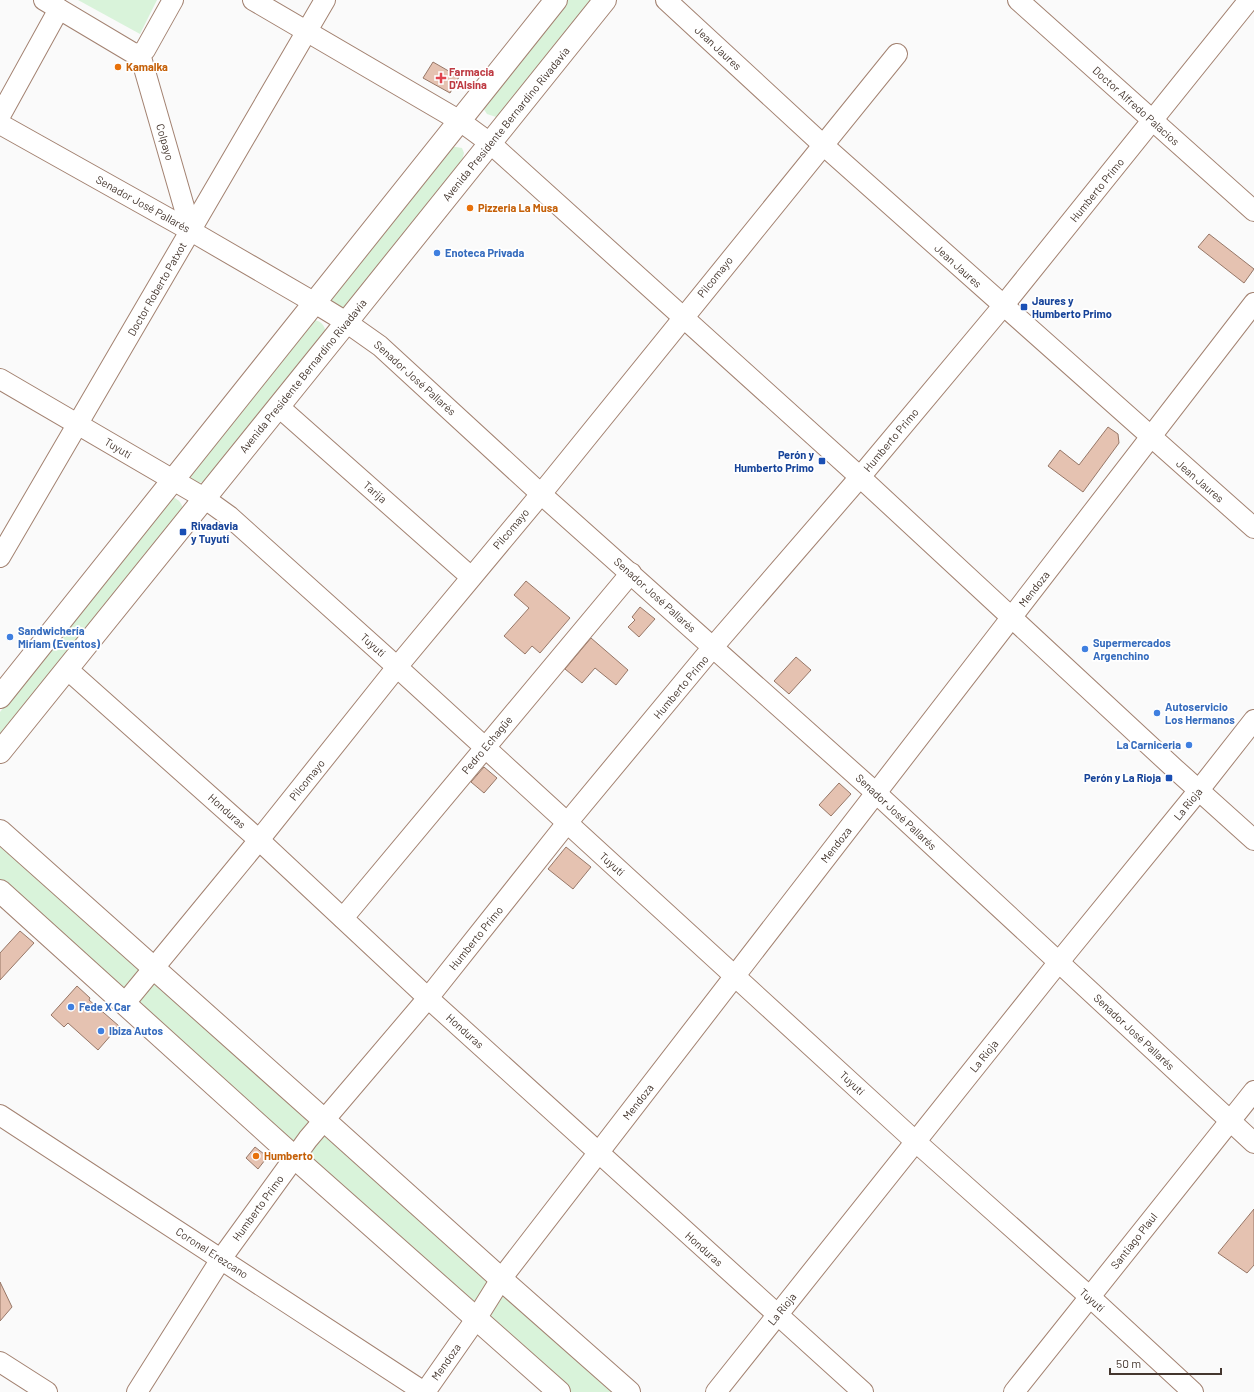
<svg xmlns="http://www.w3.org/2000/svg" width="1254" height="1392" font-family="Barlow,sans-serif">
<style>
.green{fill:#d9f3da}
.building{fill:#e5c2b1;stroke:#977767}
.lines{fill:none;stroke-linecap:round;stroke-linejoin:round}
.minor-casing{stroke:#a38271;stroke-width:22}
.major-casing{stroke:#a38271;stroke-width:24}
.minor{stroke:#fff;stroke-width:20}
.major{stroke:#fff;stroke-width:22}
.food-dot{fill:#e8710a;stroke:#fff;stroke-width:1.5}
.health-dot{fill:#e0444e;stroke:#fff;stroke-width:1.5}
.shop-dot{fill:#3f7fe0;stroke:#fff;stroke-width:1.5}
.transit-dot{fill:#1a4fb4;stroke:#fff;stroke-width:1.5}
.labels{text-anchor:middle;stroke-width:3.5;stroke-linejoin:round;paint-order:stroke}
.street-label{font-size:11px;fill:#44362e;stroke:#fff}
.food-label{font-size:11px;font-weight:bold;fill:#c56008;stroke:#fff;text-anchor:start}
.health-label{font-size:11px;font-weight:bold;fill:#be3a42;stroke:#fff;text-anchor:start}
.shop-label{font-size:11px;font-weight:bold;fill:#366cbe;stroke:#fff;text-anchor:start}
.transit-label{font-size:11px;font-weight:bold;fill:#164399;stroke:#fff;text-anchor:start}
</style>
<rect width="100%" height="100%" fill="#fafafa"/>
<g class="green">
<polygon points="78,0 157,0 140,34"/>
<polygon points="565,0 593,0 500,115 496,117 487,114 483,108"/>
<polygon points="452,147 456,147 462,148 464,153 462,161 345,309 340,309 332,303 332,298"/>
<path d="M315 320C323 322 325 327 326 334L207 482 193 483 190 476 308 324Z"/>
<path d="M175 498C180 501 182 504 183 510L0 740V712L166 503 170 499Z"/>
<polygon points="0,831 629,1392 559,1392 0,891"/>
</g>
<g class="building">
<polygon points="433,62 459,77 450,93 423,78"/>
<polygon points="1209,234 1254,269 1244,283 1198,247"/>
<polygon points="1108,427 1118,434 1119,443 1083,492 1048,466 1060,450 1079,465"/>
<polygon points="526,581 570,618 540,653 532,646 525,654 504,636 529,608 514,595"/>
<polygon points="640,607 655,619 639,637 628,627 635,620 632,617"/>
<polygon points="591,638 628,670 616,685 595,668 582,683 565,669"/>
<polygon points="796,657 811,670 789,694 774,681"/>
<polygon points="484,767 497,778 484,793 471,782"/>
<polygon points="839,783 851,794 831,816 819,805"/>
<polygon points="566,847 591,867 573,889 548,869"/>
<polygon points="20,931 34,943 0,980 0,953"/>
<polygon points="77,986 90,998 89,1000 119,1026 98,1050 68,1023 64,1027 51,1015"/>
<polygon points="255,1147 264,1154 265,1160 258,1169 246,1158"/>
<polygon points="1254,1209 1254,1265 1247,1273 1218,1253"/>
<polygon points="0,1282 12,1307 0,1321"/>
</g>
<g class="lines">
<g class="minor-casing">
<g id="minor">
<polyline points="44,0 133,53 140,54"/>
<polyline points="253,0 460,121 490,143 860,477 1175,769 1254,840"/>
<polyline points="666,0 822,144 1254,528"/>
<polyline points="1018,0 1254,211"/>
<polyline points="140,54 191,231"/>
<polyline points="140,54 145,50 173,0"/>
<polyline points="0,116 59,9"/>
<polyline points="0,124 191,231 315,303 346,322 380,346 541,494 876,793 1254,1143"/>
<polyline points="0,379 204,498 229,516 397,667 916,1142 1090,1297 1193,1392"/>
<polyline points="279,407 471,577"/>
<polyline points="0,557 325,0"/>
<polyline points="67,669 259,840 428,998 863,1392"/>
<polyline points="343,918 631,573"/>
<polyline points="125,1003 259,840 397,667 541,494 897,54"/>
<polyline points="0,1115 424,1392"/>
<polyline points="0,1362 47,1392"/>
<polyline points="137,1392 221,1259 308,1139 428,998 567,823 713,647 860,477 1003,306 1249,0"/>
<polyline points="425,1392 476,1319 501,1279 1254,303"/>
<polyline points="716,1392 1058,963 1199,790 1254,720"/>
<polyline points="1014,1392 1254,1091"/>
</g>
</g>
<g class="major-casing">
<g id="major">
<polyline points="0,697 556,0"/>
<path d="M0 752C202 502 404 251 605 0"/>
<polyline points="0,831 324,1120 501,1279 629,1392"/>
<polyline points="0,891 294,1157 559,1392"/>
</g>
</g>
<use href="#minor" class="minor"/>
<use href="#major" class="major"/>
</g>
<g class="food-dot">
<circle cx="118" cy="67" r="4"/>
<circle cx="470" cy="208" r="4"/>
<circle cx="256" cy="1156" r="4"/>
</g>
<path class="health-dot" d="M439 72h4v4h4v4h-4v4h-4v-4h-4v-4h4z"/>
<g class="shop-dot">
<circle cx="437" cy="253" r="4"/>
<circle cx="10" cy="637" r="4"/>
<circle cx="1085" cy="649" r="4"/>
<circle cx="1157" cy="713" r="4"/>
<circle cx="1189" cy="745" r="4"/>
<circle cx="71" cy="1007" r="4"/>
<circle cx="101" cy="1031" r="4"/>
</g>
<g class="transit-dot">
<rect x="1020" y="303" width="8" height="8" rx="2"/>
<rect x="818" y="457" width="8" height="8" rx="2"/>
<rect x="179" y="528" width="8" height="8" rx="2"/>
<rect x="1165" y="774" width="8" height="8" rx="2"/>
</g>
<g class="labels">
<g class="street-label">
<text transform="translate(718 48) rotate(43)" y="4">Jean Jaures</text>
<text transform="translate(1136 106) rotate(42)" y="4">Doctor Alfredo Palacios</text>
<text transform="translate(506 124) rotate(-51)" y="4">Avenida Presidente Bernardino Rivadavia</text>
<text transform="translate(165 142) rotate(74)" y="4">Colpayo</text>
<text transform="translate(1097 190) rotate(-51)" y="4">Humberto Primo</text>
<text transform="translate(143 204) rotate(29)" y="4">Senador José Pallarés</text>
<text transform="translate(958 266) rotate(42)" y="4">Jean Jaures</text>
<text transform="translate(715 277) rotate(-51)" y="4">Pilcomayo</text>
<text transform="translate(157 289) rotate(-60)" y="4">Doctor Roberto Patxot</text>
<text transform="translate(303 376) rotate(-51)" y="4">Avenida Presidente Bernardino Rivadavia</text>
<text transform="translate(415 378) rotate(42)" y="4">Senador José Pallarés</text>
<text transform="translate(891 440) rotate(-50)" y="4">Humberto Primo</text>
<text transform="translate(118 448) rotate(31)" y="4">Tuyutí</text>
<text transform="translate(1200 481) rotate(41)" y="4">Jean Jaures</text>
<text transform="translate(375 492) rotate(41)" y="4">Tarija</text>
<text transform="translate(511 529) rotate(-50)" y="4">Pilcomayo</text>
<text transform="translate(1034 589) rotate(-52)" y="4">Mendoza</text>
<text transform="translate(655 595) rotate(42)" y="4">Senador José Pallarés</text>
<text transform="translate(373 645) rotate(42)" y="4">Tuyutí</text>
<text transform="translate(681 687) rotate(-50)" y="4">Humberto Primo</text>
<text transform="translate(487 745) rotate(-50)" y="4">Pedro Echagüe</text>
<text transform="translate(307 780) rotate(-51)" y="4">Pilcomayo</text>
<text transform="translate(1188 804) rotate(-51)" y="4">La Rioja</text>
<text transform="translate(227 811) rotate(42)" y="4">Honduras</text>
<text transform="translate(896 812) rotate(43)" y="4">Senador José Pallarés</text>
<text transform="translate(836 845) rotate(-52)" y="4">Mendoza</text>
<text transform="translate(612 864) rotate(42)" y="4">Tuyutí</text>
<text transform="translate(476 938) rotate(-51)" y="4">Humberto Primo</text>
<text transform="translate(465 1031) rotate(42)" y="4">Honduras</text>
<text transform="translate(1134 1032) rotate(43)" y="4">Senador José Pallarés</text>
<text transform="translate(984 1056) rotate(-51)" y="4">La Rioja</text>
<text transform="translate(852 1083) rotate(43)" y="4">Tuyutí</text>
<text transform="translate(638 1102) rotate(-52)" y="4">Mendoza</text>
<text transform="translate(258 1208) rotate(-54)" y="4">Humberto Primo</text>
<text transform="translate(1134 1241) rotate(-52)" y="4">Santiago Plaul</text>
<text transform="translate(704 1249) rotate(42)" y="4">Honduras</text>
<text transform="translate(212 1253) rotate(33)" y="4">Coronel Erezcano</text>
<text transform="translate(1092 1300) rotate(42)" y="4">Tuyutí</text>
<text transform="translate(782 1309) rotate(-51)" y="4">La Rioja</text>
<text transform="translate(446 1362) rotate(-55)" y="4">Mendoza</text>
</g>
<g class="food-label">
<text x="126" y="71">Kamalka</text>
<text x="478" y="212">Pizzeria La Musa</text>
<text x="264" y="1160">Humberto</text>
</g>
<g class="health-label">
<text x="449" y="76">Farmacia<tspan x="449" dy="13">D'Alsina</tspan></text>
</g>
<g class="shop-label">
<text x="445" y="257">Enoteca Privada</text>
<text x="18" y="635">Sandwichería<tspan x="18" dy="13">Miriam (Eventos)</tspan></text>
<text x="1093" y="647">Supermercados<tspan x="1093" dy="13">Argenchino</tspan></text>
<text x="1165" y="711">Autoservicio<tspan x="1165" dy="13">Los Hermanos</tspan></text>
<text x="1181" y="749" text-anchor="end">La Carniceria</text>
<text x="79" y="1011">Fede X Car</text>
<text x="109" y="1035">Ibiza Autos</text>
</g>
<g class="transit-label">
<text x="1032" y="305">Jaures y<tspan x="1032" dy="13">Humberto Primo</tspan></text>
<text x="814" y="459" text-anchor="end">Perón y<tspan x="814" dy="13">Humberto Primo</tspan></text>
<text x="191" y="530">Rivadavia<tspan x="191" dy="13">y Tuyutí</tspan></text>
<text x="1161" y="782" text-anchor="end">Perón y La Rioja</text>
</g>
</g>
<path d="M1110 1368v6h111v-6" fill="none" stroke="#44362e" stroke-width="2"/>
<text x="1116" y="1368" font-size="12" fill="#44362e" stroke="#ffffff" stroke-width="3" paint-order="stroke">50 m</text>
</svg>
